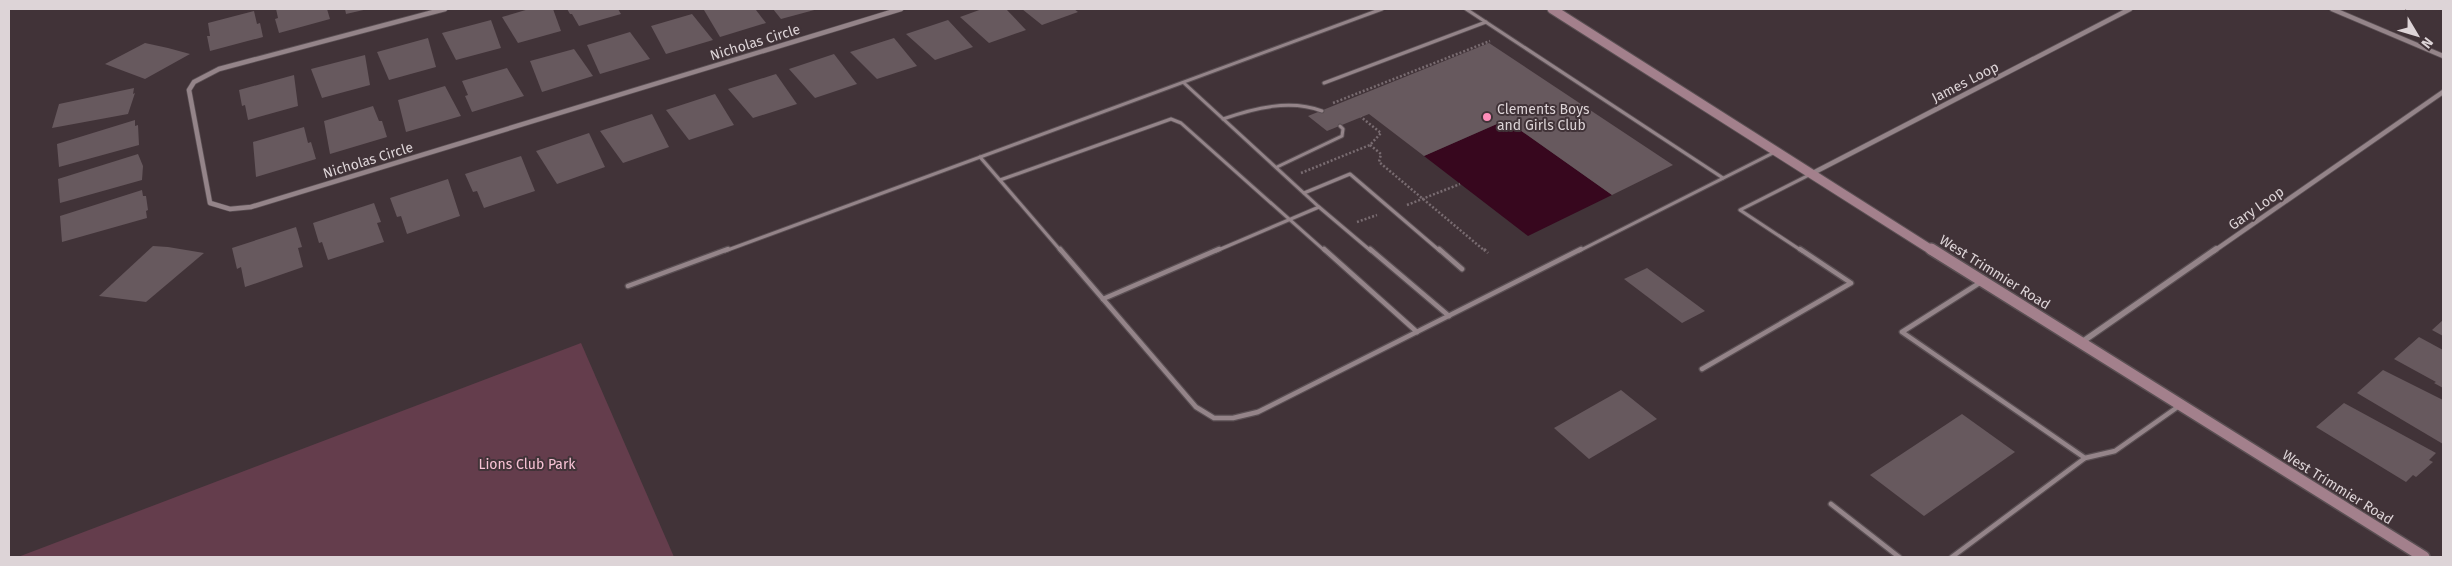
<svg xmlns="http://www.w3.org/2000/svg" width="2452" height="566" font-family="'Fira Sans',sans-serif">
<style>
.green{fill:#643d4c}
.water{fill:#37071e}
.building{fill:#67595e}
.lines{fill:none;stroke-linecap:round;stroke-linejoin:round}
.service-far1-casing{stroke:#5a4f53;stroke-width:5}
.service-casing{stroke:#5a4f53;stroke-width:7}
.minor-far1-casing{stroke:#5a4f53;stroke-width:6}
.minor-casing{stroke:#5a4f53;stroke-width:8}
.secondary-far1-casing{stroke:#5a4f53;stroke-width:11}
.secondary-casing{stroke:#5a4f53;stroke-width:14}
.path-far1{stroke:#796c71;stroke-width:2.5;stroke-dasharray:2 2;stroke-linecap:butt}
.path{stroke:#796c71;stroke-width:3;stroke-dasharray:2.5 2.5;stroke-linecap:butt}
.service-far1{stroke:#948489;stroke-width:3}
.service{stroke:#948489;stroke-width:4.5}
.minor-far1{stroke:#948489;stroke-width:4.5}
.minor{stroke:#948489;stroke-width:5.5}
.secondary-far1{stroke:#a3808c;stroke-width:9}
.secondary{stroke:#a3808c;stroke-width:11}
.poi-dot{fill:#ff8eba;stroke:#413338;stroke-width:2}
.labels{text-anchor:middle;stroke-width:4;stroke-linejoin:round;paint-order:stroke}
.street-label{font-size:14px;fill:#ddd4d7;stroke:#413338}
.poi-label{font-size:14px;fill:#ddd4d7;stroke:#413338;text-anchor:start}
.park-label{font-size:14px;fill:#f7c2d4;stroke:#413338}
</style>
<rect width="100%" height="100%" fill="#413338"/>
<polygon class="green" points="581,343 674,557 18,557"/>
<polygon class="water" points="1506,120 1612,195 1528,236 1424,156"/>
<g class="building">
<polygon points="276,9 327,9 330,19 279,33 275,19 278,18"/>
<polygon points="345,9 368,9 346,14"/>
<polygon points="529,9 553,9 561,31 518,43 502,17"/>
<polygon points="567,9 618,9 621,14 579,26 572,14 570,14"/>
<polygon points="708,9 756,10 766,23 720,37 704,10"/>
<polygon points="773,9 818,9 781,19"/>
<polygon points="982,9 1006,9 1026,30 989,43 960,17"/>
<polygon points="1022,9 1074,9 1078,12 1042,25"/>
<polygon points="254,11 257,24 260,23 263,37 210,51 207,36 210,36 208,23"/>
<polygon points="692,14 713,40 666,54 651,26"/>
<polygon points="491,20 501,48 456,60 442,33"/>
<polygon points="948,20 973,47 935,60 906,34"/>
<polygon points="630,32 650,59 600,74 587,45"/>
<polygon points="428,38 436,67 389,80 377,52"/>
<polygon points="894,38 917,66 877,79 850,52"/>
<polygon points="145,43 168,48 190,54 145,79 105,64"/>
<polygon points="1489,43 1673,165 1612,195 1506,120 1424,156 1369,114 1327,131 1308,116"/>
<polygon points="574,49 593,76 542,92 530,61"/>
<polygon points="834,54 857,84 815,98 789,69"/>
<polygon points="365,55 370,85 322,98 311,69"/>
<polygon points="507,68 524,96 472,112 465,96 468,95 462,81"/>
<polygon points="776,74 797,104 753,118 728,89"/>
<polygon points="294,75 298,106 248,120 245,105 242,106 239,90"/>
<polygon points="445,86 461,116 406,132 398,100"/>
<polygon points="134,88 133,94 135,93 128,114 52,128 59,104"/>
<polygon points="715,94 734,125 689,140 666,110"/>
<polygon points="373,106 379,121 382,121 387,137 330,154 324,121"/>
<polygon points="652,114 669,147 623,163 600,131"/>
<polygon points="135,120 135,126 138,125 139,145 59,167 57,144"/>
<polygon points="304,127 308,143 311,142 316,159 256,177 253,142"/>
<polygon points="589,133 605,167 557,184 536,151"/>
<polygon points="138,154 143,166 142,180 60,203 58,179"/>
<polygon points="521,156 535,191 484,208 477,191 473,192 465,174"/>
<polygon points="448,179 460,216 407,234 401,216 397,217 390,198"/>
<polygon points="142,190 143,196 146,196 148,210 146,211 147,218 62,242 60,216"/>
<polygon points="374,203 381,222 377,223 384,242 328,260 322,242 319,243 313,223"/>
<polygon points="296,227 302,247 298,248 303,267 245,287 241,267 237,269 232,248"/>
<polygon points="153,246 168,247 204,253 146,302 99,296"/>
<polygon points="1647,268 1705,311 1682,323 1624,279"/>
<polygon points="2443,320 2443,336 2432,330"/>
<polygon points="2419,337 2443,350 2443,388 2434,383 2436,382 2394,359"/>
<polygon points="2383,370 2443,400 2443,444 2357,393"/>
<polygon points="1621,390 1657,419 1589,459 1554,428"/>
<polygon points="2344,403 2436,453 2429,460 2433,462 2416,477 2413,475 2406,482 2316,427"/>
<polygon points="1962,414 2015,452 1924,516 1870,475"/>
</g>
<g class="lines">
<g class="service-far1-casing">
<g id="service-far1">
<polyline points="1466,9 1723,178"/>
<polyline points="1184,83 1319,207 1371,251"/>
<polyline points="1324,83 1486,22"/>
<path d="M1223 119C1254 108 1290 99 1322 111"/>
<polyline points="980,157 1061,251"/>
<polyline points="1277,167 1342,136 1343,129 1340,126"/>
<polyline points="1000,180 1171,119 1181,123 1325,251"/>
<polyline points="1304,193 1350,174 1440,251"/>
<polyline points="725,251 1382,9"/>
<polyline points="1216,251 1319,207"/>
<polyline points="1579,251 1775,152"/>
<polyline points="1802,251 1740,210 1809,175"/>
</g>
</g>
<g class="service-casing">
<g id="service">
<polyline points="1060,249 1196,407 1214,418 1233,418 1258,412 1581,249"/>
<polyline points="1324,249 1417,332"/>
<polyline points="1370,249 1449,316"/>
<polyline points="1439,249 1462,269"/>
<polyline points="1981,282 1902,332 2085,458"/>
<polyline points="628,286 728,249"/>
<polyline points="1103,299 1219,249"/>
<polyline points="1702,369 1851,283 1800,249"/>
<polyline points="1831,504 1899,557"/>
<polyline points="1952,557 2085,458 2115,451 2179,406"/>
</g>
</g>
<g class="minor-far1-casing">
<g id="minor-far1">
<polyline points="445,9 219,69 194,82 189,90 210,203 230,209 251,207 901,9"/>
<polyline points="2332,9 2443,56"/>
<polyline points="1811,174 2130,9"/>
<polyline points="2214,251 2443,92"/>
</g>
</g>
<g class="minor-casing">
<polyline id="minor" points="2082,342 2216,249"/>
</g>
<g class="secondary-far1-casing">
<polyline id="secondary-far1" points="1552,9 1933,251"/>
</g>
<g class="secondary-casing">
<polyline id="secondary" points="1931,249 2424,557"/>
</g>
<g class="path-far1">
<polyline points="1333,103 1490,41"/>
<polyline points="1370,145 1381,154 1379,162 1485,251"/>
<polyline points="1301,173 1370,145 1381,133 1361,117"/>
<polyline points="1407,205 1460,184"/>
<polyline points="1357,222 1377,215"/>
</g>
<polyline class="path" points="1484,249 1488,253"/>
<use href="#service-far1" class="service-far1"/>
<use href="#service" class="service"/>
<use href="#minor-far1" class="minor-far1"/>
<use href="#minor" class="minor"/>
<use href="#secondary-far1" class="secondary-far1"/>
<use href="#secondary" class="secondary"/>
</g>
<circle class="poi-dot" cx="1487" cy="117" r="5"/>
<g class="labels">
<g class="street-label">
<text transform="translate(755 42) rotate(-17)" y="5">Nicholas Circle</text>
<text transform="translate(1965 82) rotate(-27)" y="5">James Loop</text>
<text transform="translate(368 160) rotate(-17)" y="5">Nicholas Circle</text>
<text transform="translate(2256 208) rotate(-35)" y="5">Gary Loop</text>
<text transform="translate(1995 272) rotate(32)" y="5">West Trimmier Road</text>
<text transform="translate(2338 487) rotate(32)" y="5">West Trimmier Road</text>
</g>
<g class="poi-label">
<text x="1497" y="114">Clements Boys<tspan x="1497" dy="16">and Girls Club</tspan></text>
</g>
<g class="park-label">
<text x="527" y="469">Lions Club Park</text>
</g>
</g>
<rect width="2452" height="566" fill="none" stroke="#ddd4d7" stroke-width="20"/>
<g transform="translate(2417 35) rotate(128)" stroke="#413338" stroke-width="4" paint-order="stroke">
<path d="M0-4L9 19L0 12L-9 19Z" fill="#ddd4d7"/>
<text y="-8" font-size="14" font-weight="bold" text-anchor="middle" fill="#ddd4d7">N</text>
</g>
</svg>
